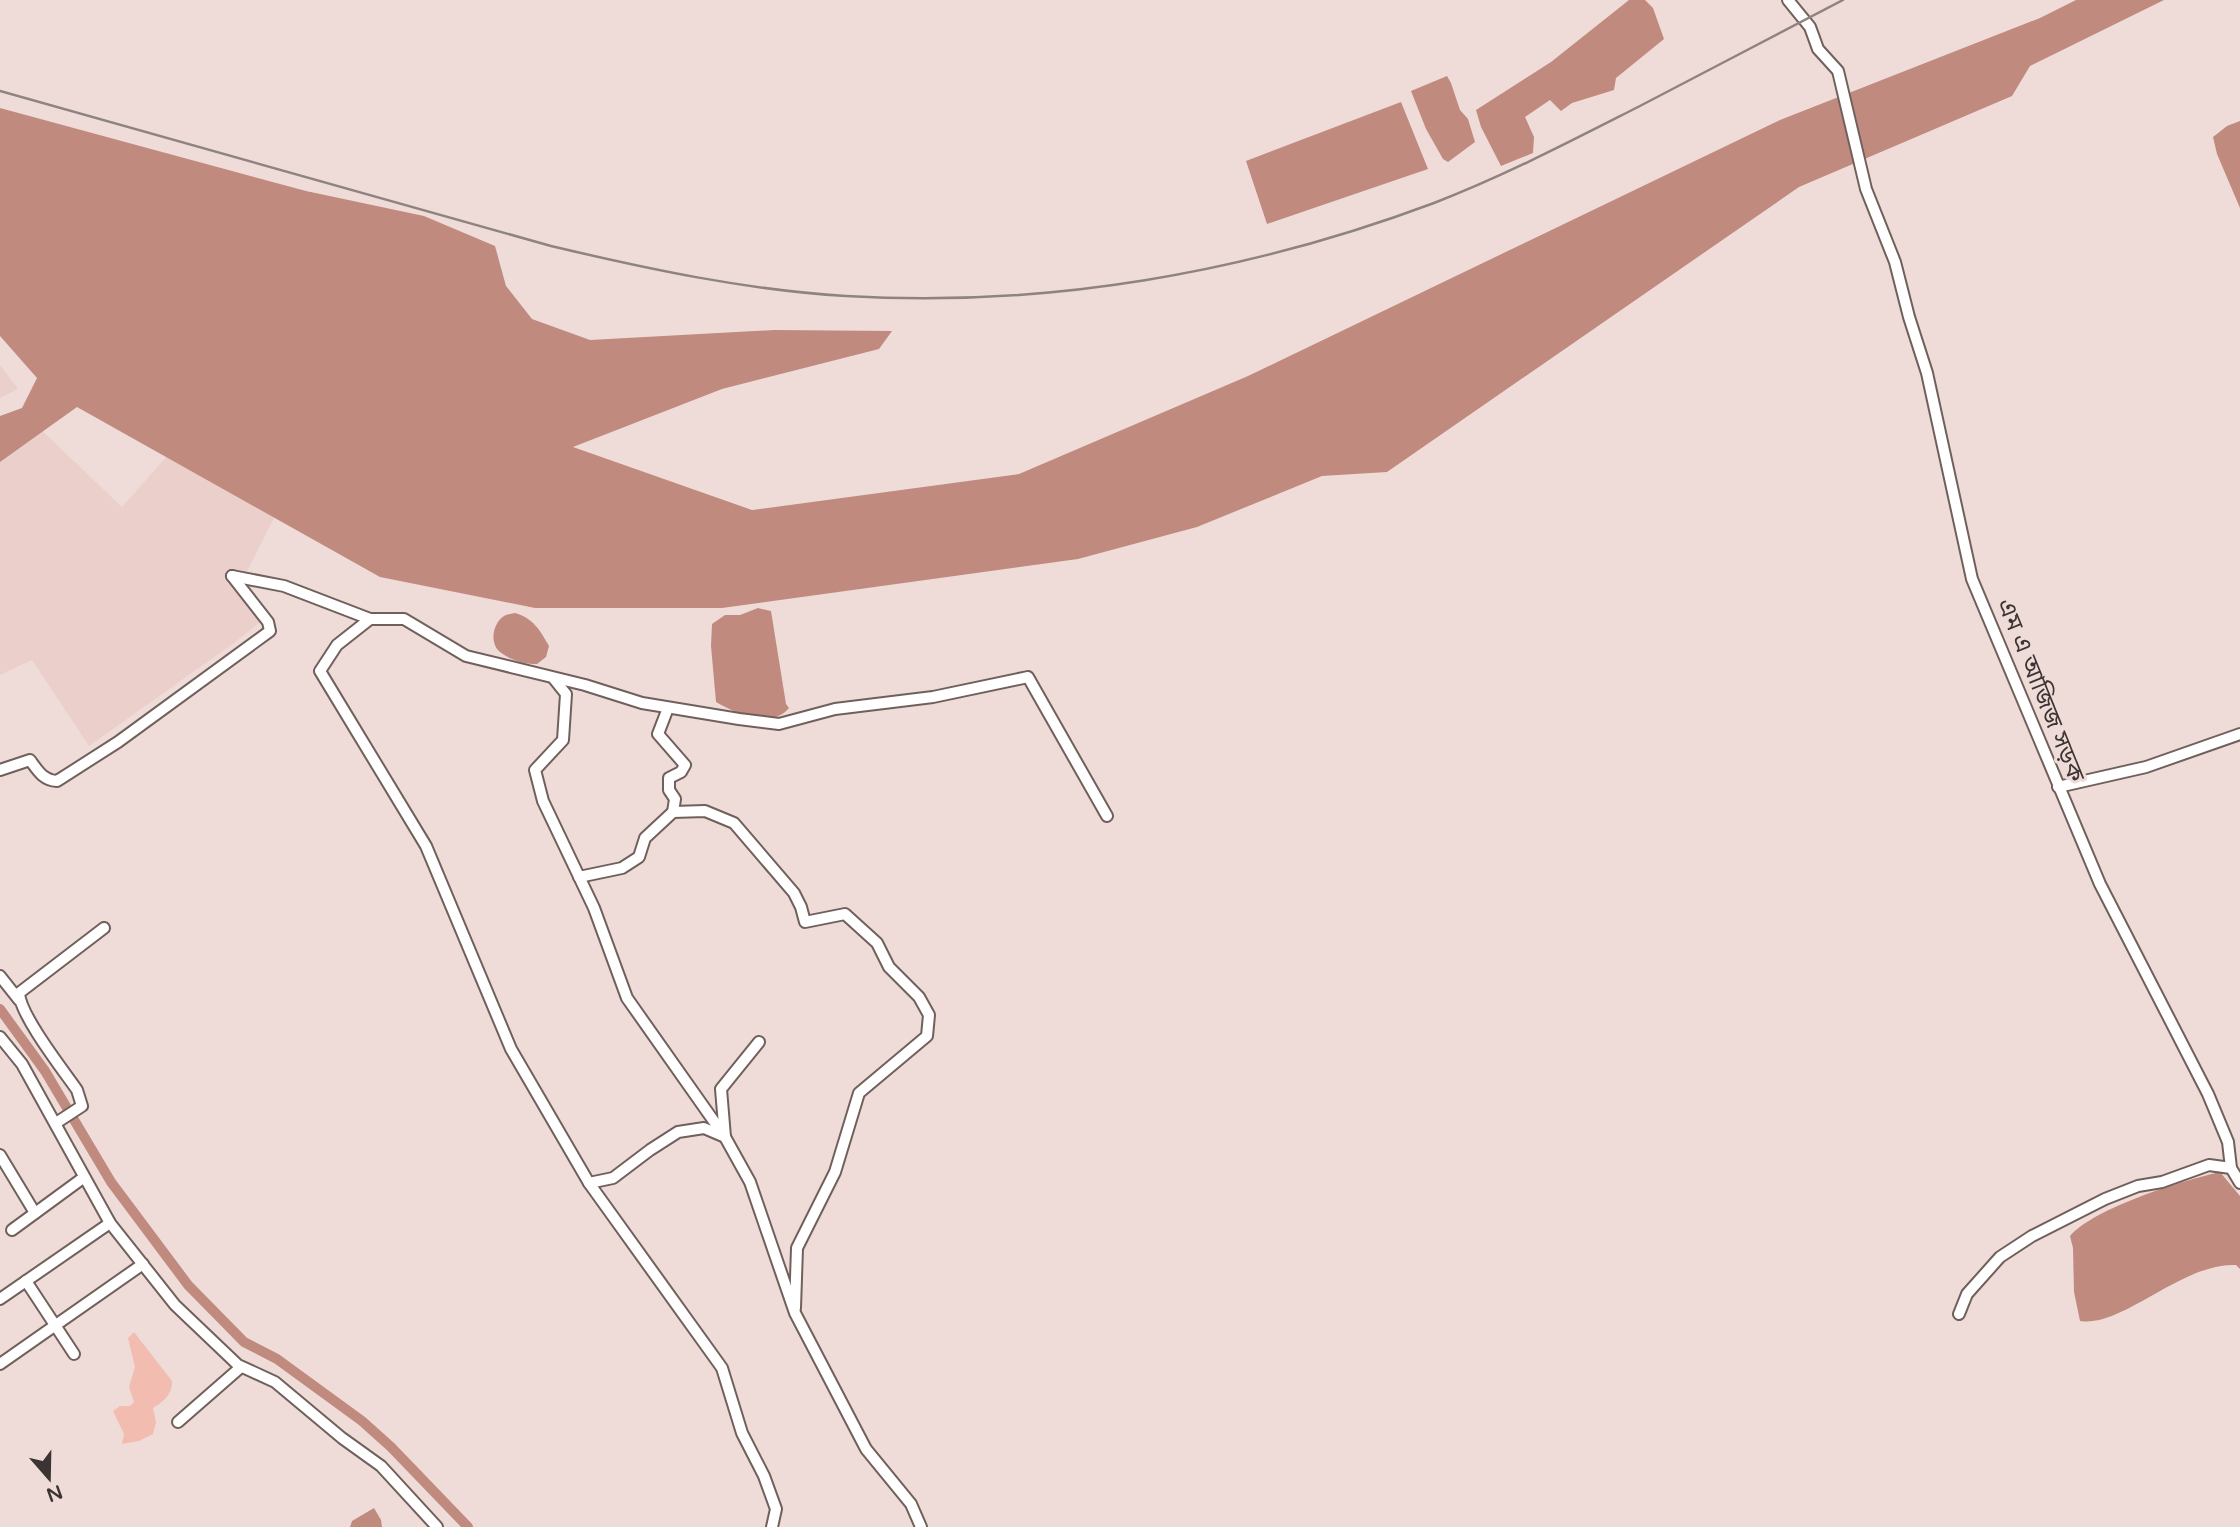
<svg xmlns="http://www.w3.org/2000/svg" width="2240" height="1527" font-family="'Varela Round','Noto Sans Bengali',sans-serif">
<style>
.built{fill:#ebcfca}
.green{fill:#f2bcb0}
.water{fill:#c08a7f}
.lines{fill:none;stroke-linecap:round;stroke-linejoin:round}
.canal{stroke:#c08a7f;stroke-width:10}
.minor-casing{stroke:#70605c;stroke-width:14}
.minor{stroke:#fff;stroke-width:10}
.rail{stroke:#8f8380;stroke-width:2.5}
.labels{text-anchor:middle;stroke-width:6;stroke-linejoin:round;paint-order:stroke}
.street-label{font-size:24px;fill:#3b3432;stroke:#efdcd8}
</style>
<rect width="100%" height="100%" fill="#efdcd8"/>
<g class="built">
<polygon points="0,365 18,389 0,398"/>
<polygon points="38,427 122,507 167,456 275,516 242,581 264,619 234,643 89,746 32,660 0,675 0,457"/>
</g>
<path class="green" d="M134 1332 172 1381C173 1394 163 1402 153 1408L156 1422 153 1434 139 1441 122 1444 124 1434 113 1411 120 1406H130L134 1402 129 1387 135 1367 128 1338Z"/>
<g class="water">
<polygon points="1629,0 1645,0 1653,8 1664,39 1616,78 1614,90 1572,103 1561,111 1550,100 1525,117 1534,137 1533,153 1501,166 1481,127 1476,110 1551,62"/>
<polygon points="2076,0 2164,0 2030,66 2012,96 1799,187 1387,472 1322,476 1197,527 1078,559 722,608 535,608 380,577 77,407 0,462 0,416 22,408 37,378 0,336 0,108 306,191 424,216 495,246 506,286 532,319 590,340 774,330 892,331 879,349 722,389 573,447 752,510 1019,474 1248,376 1780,120 2040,18"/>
<polygon points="1447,76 1451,83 1460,110 1468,119 1475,142 1448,162 1443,159 1426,129 1411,91"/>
<polygon points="1401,102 1428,169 1267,224 1246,161"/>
<polygon points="2240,121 2240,208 2217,154 2213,137 2227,126"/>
<path d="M758 608 771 611 786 704 789 708C771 730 735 713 716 702L711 646 712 624 725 615H740Z"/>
<path d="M515 613C533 618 540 630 549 646L546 657 537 664C524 664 510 660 500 652 489 643 493 623 504 616 507 614 511 614 515 613Z"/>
<path d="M2220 1172 2240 1196V1269L2236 1265C2183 1262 2122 1328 2080 1321L2074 1292 2073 1248 2070 1236C2094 1208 2184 1180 2220 1172Z"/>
<polygon points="374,1508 381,1520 382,1527 350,1527 352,1521"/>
</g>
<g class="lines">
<polyline class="canal" points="0,1009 45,1071 111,1182 188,1285 244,1342 277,1359 362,1421 391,1447 468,1527"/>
<g class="minor-casing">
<g id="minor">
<polyline points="1788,0 1810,27 1818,49 1838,71 1866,189 1895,262 1909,317 1927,373 1972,579 2100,884 2208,1094 2228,1142 2231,1168 2240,1183"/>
<polyline points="232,576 284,586 370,619 404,619 466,656 585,685 642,703 739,719 779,724 835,709 933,697 1028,677 1107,816"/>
<polyline points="370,619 337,645 320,671 426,846 511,1049 589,1183 722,1368 742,1433 764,1476 776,1509 772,1527"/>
<polyline points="554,679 566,694 563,740 535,770 543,801 594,908 627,998 725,1137 750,1182 795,1313 866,1449 911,1504 921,1527"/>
<polyline points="668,708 658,734 685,765 681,772 669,778 669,790 675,799 673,812"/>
<path d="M0 770 30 760C38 771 43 780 57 781L118 742 270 631 268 622 232 576"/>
<polyline points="2058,787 2146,767 2240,734"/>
<polyline points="579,877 622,868 639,857 645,838 673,812 705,811 734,823 794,893 801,907 805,922 845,914 877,943 889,967 919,997 929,1015 927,1036 859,1093 835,1172 797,1248 795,1308"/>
<polyline points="0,976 19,1000"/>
<polyline points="0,1037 22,1064 110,1223 175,1305 238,1365 275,1382 342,1438 381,1466 437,1527"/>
<path d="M56 1123 82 1106 77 1090C63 1070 20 1015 19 993L104 928"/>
<polyline points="0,1155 35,1213"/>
<polyline points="589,1183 613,1178 650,1150 678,1132 704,1128 725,1137 721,1089 759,1042"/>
<polyline points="12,1230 83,1178"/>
<polyline points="26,1281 74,1354"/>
<polyline points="0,1299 110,1223"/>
<polyline points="1959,1314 1967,1294 2000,1257 2032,1236 2105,1199 2138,1186 2162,1182 2209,1165 2231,1168"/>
<polyline points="0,1364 143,1264"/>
<polyline points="178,1422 241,1367"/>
</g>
</g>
<use href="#minor" class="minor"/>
<path class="rail" d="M0 91 551 246C648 269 746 290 846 296 1046 308 1247 273 1434 203 1504 176 1571 141 1638 107 1706 71 1775 36 1843 0"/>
</g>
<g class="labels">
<g class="street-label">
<text transform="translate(2041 690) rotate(68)" y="8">এম এ আজিজ সড়ক</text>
</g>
</g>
<g transform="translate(49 1478) rotate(160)" stroke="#efdcd8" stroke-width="5" paint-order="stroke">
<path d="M0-5L12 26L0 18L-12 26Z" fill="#3b3432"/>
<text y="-10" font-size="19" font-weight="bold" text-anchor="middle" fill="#3b3432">N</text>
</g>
</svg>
